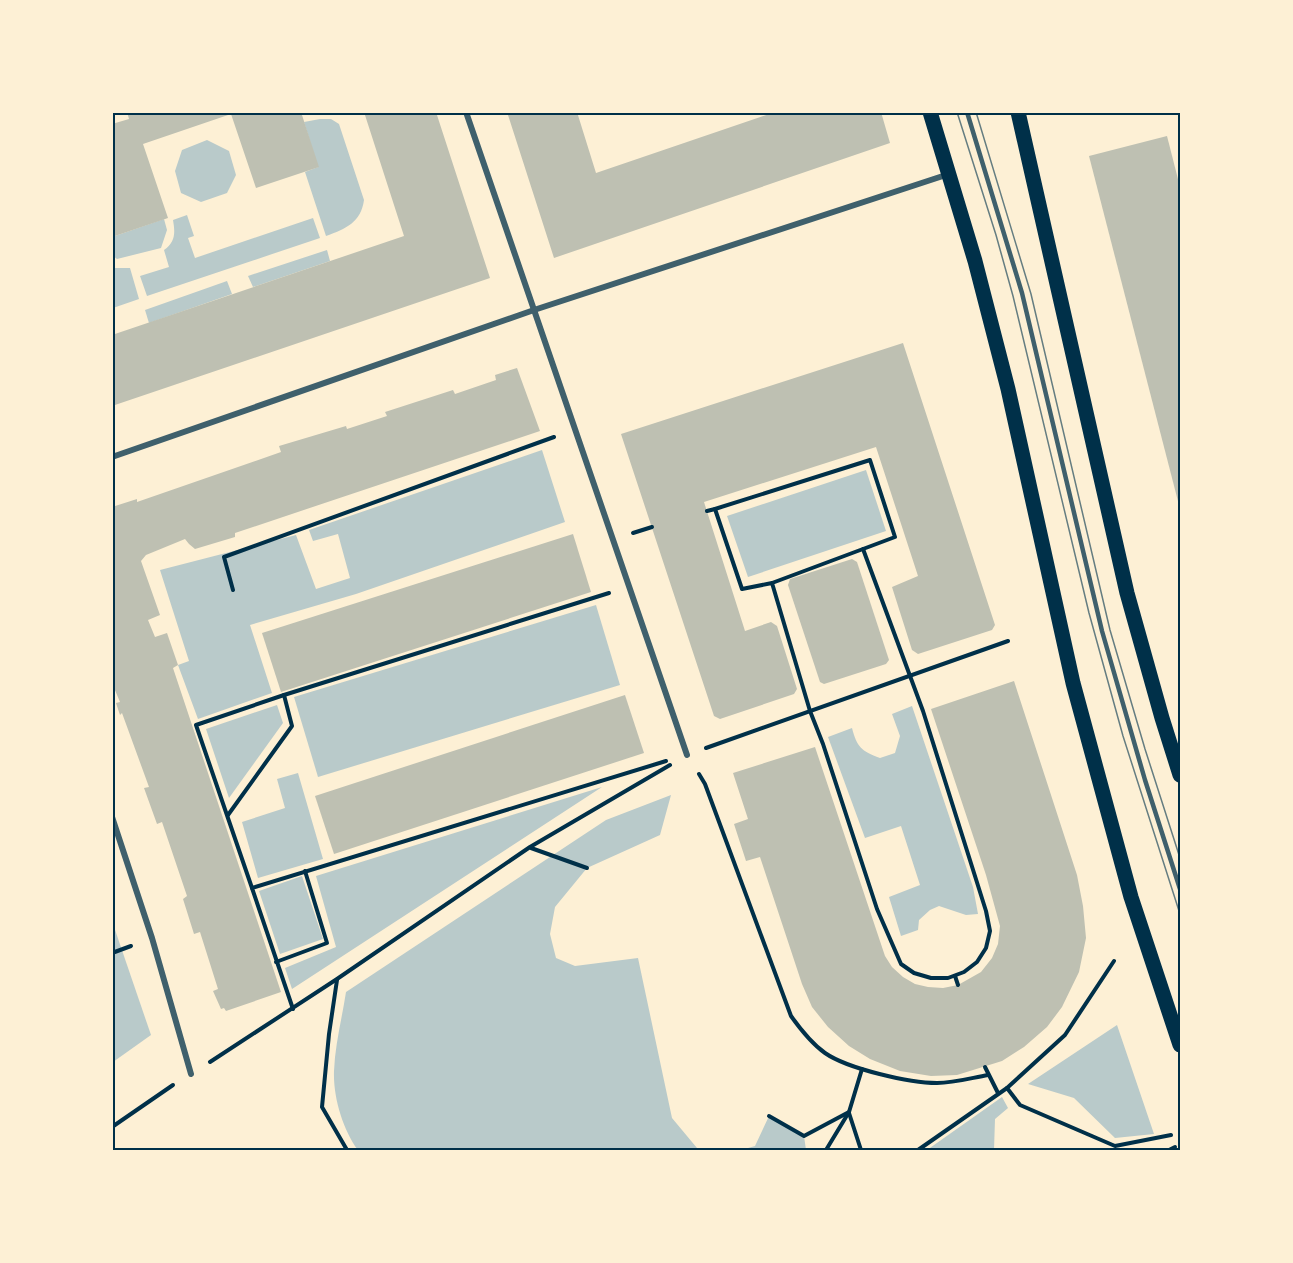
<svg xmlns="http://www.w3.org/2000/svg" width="1293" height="1263" font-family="'Nunito Sans',sans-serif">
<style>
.green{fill:#b9caca}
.building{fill:#bec0b2}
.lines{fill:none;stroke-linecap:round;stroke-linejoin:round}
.path{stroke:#003049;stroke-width:4}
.service{stroke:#3f606c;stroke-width:4.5}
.minor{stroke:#3f606c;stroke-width:6}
.primary{stroke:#003049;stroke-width:15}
.tram{stroke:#657d81;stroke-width:1.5}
.neatline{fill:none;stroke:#003049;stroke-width:2}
</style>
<rect width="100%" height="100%" fill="#fdf0d5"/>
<g class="green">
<path d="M320 119H331L339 124 364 200C361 222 346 229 326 236L305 172 318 167 304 122Z"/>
<polygon points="207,140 229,151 236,175 227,193 201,202 181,193 175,171 182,150"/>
<path d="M187 215 194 236 188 238 195 258 313 218 320 238 147 296 140 276 169 267 164 250C176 242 175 232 173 220Z"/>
<polygon points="164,219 167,230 161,248 117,259 113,256 112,237"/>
<polygon points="327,250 330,261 253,287 248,276"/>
<polygon points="113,266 115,268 130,268 139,299 113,308"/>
<polygon points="227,281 232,294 149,323 145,310"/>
<polygon points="542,450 565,522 356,594 250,625 272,693 198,719 178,665 189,661 160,570 296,535 316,589 350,578 338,534 313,541 309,530"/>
<polygon points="866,470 886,531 748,577 727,516"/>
<polygon points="596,605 620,685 318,777 294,697"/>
<polygon points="277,705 283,723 229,798 206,729"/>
<path d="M912 706 973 887 978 914 966 915 939 906 930 910 919 920 918 930 901 936 889 897 920 885 901 826 865 838 828 737 852 728C857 747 861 751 880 758L895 753 900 736 892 714Z"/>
<polygon points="298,773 323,859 258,878 242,822 285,808 277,779"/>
<polygon points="602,787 292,989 285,968 336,947 316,876"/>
<path d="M671 795 660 835 587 868 555 907 550 934 556 958 575 966 638 958 672 1118 697 1148 704 1150H358C343 1130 333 1097 334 1071 335 1045 342 1018 346 992L606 820Z"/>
<polygon points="302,876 323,939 280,954 259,891"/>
<polygon points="112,921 151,1035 113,1062 112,1062"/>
<polygon points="1117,1025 1154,1134 1115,1138 1074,1098 1028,1084"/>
<polygon points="1002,1097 1008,1108 995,1119 994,1150 927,1150"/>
<polygon points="769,1116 804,1136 806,1150 741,1150 755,1146"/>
</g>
<g class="building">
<polygon points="127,112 301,112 319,167 256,188 231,114 143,144 168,218 112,237 112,124 129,119"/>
<polygon points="364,112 436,112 490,278 112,406 112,335 404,236"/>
<polygon points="507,112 577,112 596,173 775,112 881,112 890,143 554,258"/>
<polygon points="1167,136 1180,187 1180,509 1089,156"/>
<polygon points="903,343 995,625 992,630 918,654 912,650 892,587 918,576 876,447 704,502 745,631 771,622 777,626 797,689 794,694 720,719 714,716 621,434"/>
<polygon points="517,368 540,431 235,533 235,537 195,549 189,544 185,539 146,555 141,561 160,615 148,620 155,637 167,633 178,665 173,668 281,992 226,1011 224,1008 221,1009 213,991 218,989 200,932 194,934 183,899 187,896 162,822 157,824 144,788 149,787 122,713 120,715 116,703 120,702 112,683 112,507 137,499 137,502 281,452 279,446 346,426 347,429 387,416 385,412 453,390 455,394 496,380 495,375"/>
<polygon points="573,534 591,592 281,692 262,633"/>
<polygon points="852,559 857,562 889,660 886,664 824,684 820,682 788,585 790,579"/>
<polygon points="1014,681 1077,875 1083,906 1086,938 1079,972 1062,1007 1047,1027 1024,1047 1002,1061 957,1075 931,1076 900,1071 870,1059 849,1046 828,1027 812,1007 802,984 760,857 746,861 734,824 748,819 733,773 815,747 885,956 892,967 903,977 915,984 928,987 943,988 958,985 981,972 992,958 998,944 1000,926 986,875 931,709"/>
<polygon points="625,695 644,753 334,854 315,796"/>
</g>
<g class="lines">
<g class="path">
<polyline points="715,509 870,460 895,537 863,549"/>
<polyline points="707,511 715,509 742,589 772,583 810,711 823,744 877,909 901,964 914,973 931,978 948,978 964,972 977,962 986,948 990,931 986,911 923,711 863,549 772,583"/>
<polyline points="633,533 652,527"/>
<polyline points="233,590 224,557 554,437"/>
<polyline points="706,748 1008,641"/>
<path d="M699 774 705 784 791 1016C801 1030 811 1043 825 1053 848 1069 910 1083 937 1083 954 1083 971 1078 988 1075"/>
<polyline points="228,815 292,726 284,695"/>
<polyline points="531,848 587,868"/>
<polyline points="252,888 196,725 284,695 609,593"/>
<polyline points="112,953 131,946"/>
<polyline points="276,962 327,943 305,871"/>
<polyline points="955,976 958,985"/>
<polyline points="337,980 329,1034 322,1107 347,1150"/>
<polyline points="293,1009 252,888 666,761"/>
<polyline points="210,1062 337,979 530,847 670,765"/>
<polyline points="985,1067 998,1093"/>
<polyline points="1007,1088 1020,1105 1115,1146 1171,1135"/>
<polyline points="849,1113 861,1150"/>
<polyline points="769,1116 804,1136 849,1112"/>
<polyline points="112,1127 173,1085"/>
<polyline points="826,1150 849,1112 862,1069"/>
<polyline points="918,1150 1007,1088 1065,1035 1114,961"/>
<polyline points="1169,1150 1175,1147"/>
</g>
<polyline class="service" points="967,112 1022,293 1102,631 1145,780 1180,889"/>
<g class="minor">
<polyline points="466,112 687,755"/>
<polyline points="112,457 534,310 949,174"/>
<polyline points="112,817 152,938 191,1074"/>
</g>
<g class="primary">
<polyline points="930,112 975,261 1008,389 1073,683 1131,897 1180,1045"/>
<polyline points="1018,112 1127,593 1162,718 1180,775"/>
</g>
<g class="tram">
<polyline points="957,112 996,235 1013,296 1089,613 1123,736 1180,914"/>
<polyline points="976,112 1031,294 1110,630 1145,749 1180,858"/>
</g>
</g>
<rect width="1293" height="1263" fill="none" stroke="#fdf0d5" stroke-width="228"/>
<rect x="114" y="114" width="1065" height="1035" class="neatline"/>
</svg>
